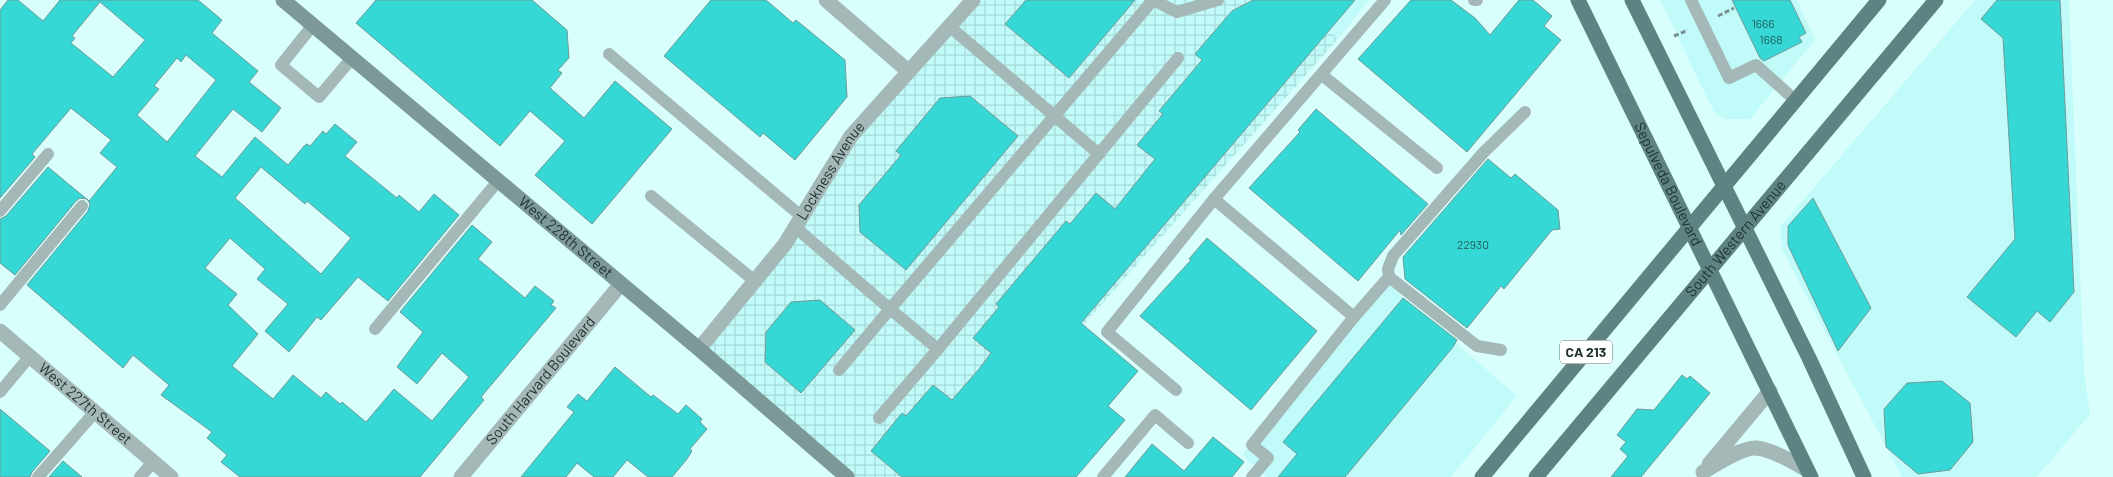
<svg xmlns="http://www.w3.org/2000/svg" width="2113" height="477" font-family="Barlow,sans-serif">
<style>
.built{fill:#c1fbf9}
.industrial{fill:url(#industrial-grid)}
.building{fill:#35d8d5;stroke:#6e9b99;fill-rule:evenodd}
.lines{fill:none;stroke-linecap:round;stroke-linejoin:round}
.path{stroke:#748f8e;stroke-width:3;stroke-dasharray:5 2.5;stroke-linecap:butt}
.lane{stroke:#a4b8b7;stroke-width:12}
.street{stroke:#a4b8b7;stroke-width:15}
.secondary{stroke:#7c9998;stroke-width:15}
.primary{stroke:#5e8382;stroke-width:15}
.labels{text-anchor:middle;stroke-width:4;stroke-linejoin:round;paint-order:stroke}
.number-label{font-size:12px;fill:#265c5c}
.shield{fill:#fff;stroke:#647070;stroke-width:1}
.shield-label{font-size:14px;font-weight:bold;fill:#213333}
.street-label{font-size:15px;fill:#213333;stroke:#fff}
</style>
<defs>
<pattern id="industrial-grid" width="8" height="8" patternUnits="userSpaceOnUse" patternTransform="scale(1.25)"><rect width="8" height="8" fill="#c1fbf9"/><path d="M0 4h8M4 0v8" fill="none" stroke="#a6d8d6"/></pattern>
</defs>
<rect width="100%" height="100%" fill="#d9fffd"/>
<g class="built">
<polygon points="1318,0 1369,0 1337,40"/>
<polygon points="1660,0 1797,0 1815,40 1750,119 1724,119 1714,112"/>
<polygon points="1975,0 2069,0 2084,369 2090,414 2037,477 1902,477 1782,250 1780,227"/>
<polygon points="1389,285 1517,396 1451,477 1266,477 1242,455"/>
</g>
<polygon class="industrial" points="975,0 1318,0 1337,40 948,477 853,477 702,348 854,136"/>
<g class="building">
<path d="M8 0H18L43 21 60 0H198L222 20 212 33 258 71 249 82 281 108 262 132 233 109 195 156 222 177 255 137 288 165 304 146 307 144 310 146 323 131 326 134 335 124 357 142 345 156 397 198 399 195 419 212 434 194 459 215 388 301 358 277 321 320 317 317 289 352 265 331 288 304 257 279 265 269 230 238 205 268 237 294 228 305 258 334 232 366 273 399 293 375 321 398 326 392 340 404 342 402 366 422 394 389 432 421 469 377 442 353 417 384 397 367 423 332 400 312 472 225 492 242 478 259 525 298 535 286 554 301 551 305 556 308 481 397 484 400 420 477H240L221 462 227 455 207 438 212 432 161 395 169 385 133 355 123 368 27 285 88 211 90 204 87 199 80 198 76 201 15 275 0 263V219L6 216 48 167 89 201 117 167 100 153 111 140 71 108 32 154 35 157 0 198V10ZM100 2 145 40 113 77 71 43 75 38 72 36ZM186 55 216 80 167 142 137 115 159 89 154 86 177 58 181 62ZM261 167 305 204 307 201 351 238 321 274 235 198Z"/>
<polygon points="376,0 532,0 567,30 569,58 558,70 562,73 550,88 584,118 615,81 672,129 592,224 535,175 565,141 530,111 500,146 356,23"/>
<polygon points="711,0 766,0 793,23 796,20 845,60 847,97 795,160 763,133 760,137 664,56"/>
<polygon points="1026,0 1135,0 1069,78 1005,24"/>
<polygon points="1253,0 1355,0 1081,323 1138,371 1108,406 1125,420 1076,477 902,477 871,451 902,413 906,416 933,385 952,400 979,369 991,353 973,338 999,307 996,304 1066,221 1070,224 1096,193 1115,209 1155,159 1137,145 1163,114 1159,111 1202,60 1195,54 1232,11"/>
<polygon points="1411,0 1451,0 1475,18 1490,35 1519,0 1533,0 1552,16 1544,26 1561,40 1467,152 1358,59"/>
<polygon points="1732,0 1790,0 1806,33 1799,37 1802,42 1764,61 1760,58"/>
<polygon points="1997,0 2060,0 2074,292 2050,322 2037,311 2016,337 1967,297 2015,239 2003,38 1981,19"/>
<polygon points="970,96 1018,136 906,270 860,232 859,205 901,155 896,151 940,98"/>
<polygon points="1316,109 1428,204 1401,235 1400,230 1358,281 1249,188 1300,132 1298,130"/>
<polygon points="1488,159 1511,178 1515,174 1558,210 1560,229 1552,230 1504,289 1501,286 1467,328 1405,279 1403,257"/>
<polygon points="1813,198 1871,308 1838,351 1788,245 1788,226"/>
<polygon points="1207,238 1317,331 1251,410 1140,316 1191,260 1189,259"/>
<polygon points="1403,298 1457,340 1453,347 1345,477 1278,477 1297,454 1283,442"/>
<polygon points="820,300 855,330 801,393 765,362 766,332 791,302"/>
<polygon points="615,367 651,397 653,395 678,414 686,405 702,419 700,422 707,429 690,449 692,451 687,459 672,477 648,477 627,460 613,477 594,477 577,463 566,477 521,477 574,412 567,407 578,394 587,401"/>
<polygon points="1682,375 1687,379 1690,376 1710,393 1641,477 1611,477 1628,456 1620,449 1626,442 1617,435 1637,409 1654,410"/>
<polygon points="1942,381 1970,403 1973,442 1950,470 1918,474 1886,447 1884,409 1907,383"/>
<polygon points="0,409 50,451 32,472 30,477 0,477"/>
<polygon points="1213,437 1244,462 1232,477 1125,477 1152,444 1184,471"/>
<polygon points="63,461 82,477 49,477"/>
</g>
<g class="lines">
<g class="path">
<polyline points="1718,16 1734,8"/>
<polyline points="1674,36 1688,30"/>
</g>
<g class="lane">
<polyline points="1153,0 1177,12 1218,0"/>
<polyline points="1474,0 1477,0"/>
<polyline points="1691,0 1729,78 1756,65 1795,100"/>
<polyline points="313,25 281,65 319,97 352,58"/>
<polyline points="949,26 1099,154"/>
<polyline points="609,54 801,216"/>
<polyline points="1322,75 1437,168"/>
<polyline points="651,196 756,282"/>
<polyline points="1214,199 1385,0"/>
<polyline points="0,211 48,154"/>
<polyline points="795,227 890,309 1153,0"/>
<polyline points="1389,277 1477,346 1501,350"/>
<polyline points="0,305 82,206"/>
<polyline points="1354,317 1389,277 1388,269 1393,256 1484,152 1525,112"/>
<polyline points="375,329 498,181"/>
<polyline points="839,370 890,309 938,349 1178,58"/>
<polyline points="1176,390 1107,332 1214,199 1354,317 1252,445 1268,458 1252,477"/>
<polyline points="0,392 30,356"/>
<polyline points="879,418 938,349"/>
<polyline points="38,477 95,412"/>
<polyline points="140,477 153,462"/>
<polyline points="1103,477 1155,415 1188,443"/>
</g>
<g class="street">
<polyline points="826,0 908,71"/>
<path id="s1" d="M0 331 171 477"/>
<path id="s2" d="M699 349 785 244 851 136 973 0"/>
<polyline points="1709,464 1770,391"/>
<path d="M1703 472C1715 465 1742 447 1756 448 1773 450 1793 462 1807 470"/>
<path id="s3" d="M461 477 621 284"/>
</g>
<path class="secondary" id="s4" d="M283 0 699 349 847 477"/>
<g class="primary">
<path id="s5" d="M1578 0 1811 477"/>
<polyline points="1632,0 1809,358 1864,477"/>
<polyline points="1482,477 1879,0"/>
<path id="s6" d="M1536 477 1936 0"/>
</g>
</g>
<g class="labels">
<g class="number-label">
<text x="1763" y="28">1666</text>
<text x="1771" y="44">1668</text>
<text x="1473" y="249">22930</text>
</g>
<rect class="shield" x="1560" y="340.5" width="52" height="23" rx="4"/>
<g class="shield-label">
<text x="1586" y="357">CA 213</text>
</g>
<g class="street-label">
<text dy="5" stroke="none"><textPath href="#s2" startOffset="222">Lockness Avenue</textPath></text>
<text dy="5" stroke="none"><textPath href="#s5" startOffset="205">Sepulveda Boulevard</textPath></text>
<text dy="5" stroke="none"><textPath href="#s4" startOffset="369">West 228th Street</textPath></text>
<text dy="5" stroke="none"><textPath href="#s6" startOffset="311">South Western Avenue</textPath></text>
<text dy="5" stroke="none"><textPath href="#s3" startOffset="125">South Harvard Boulevard</textPath></text>
<text dy="5" stroke="none"><textPath href="#s1" startOffset="112">West 227th Street</textPath></text>
</g>
</g>
</svg>
